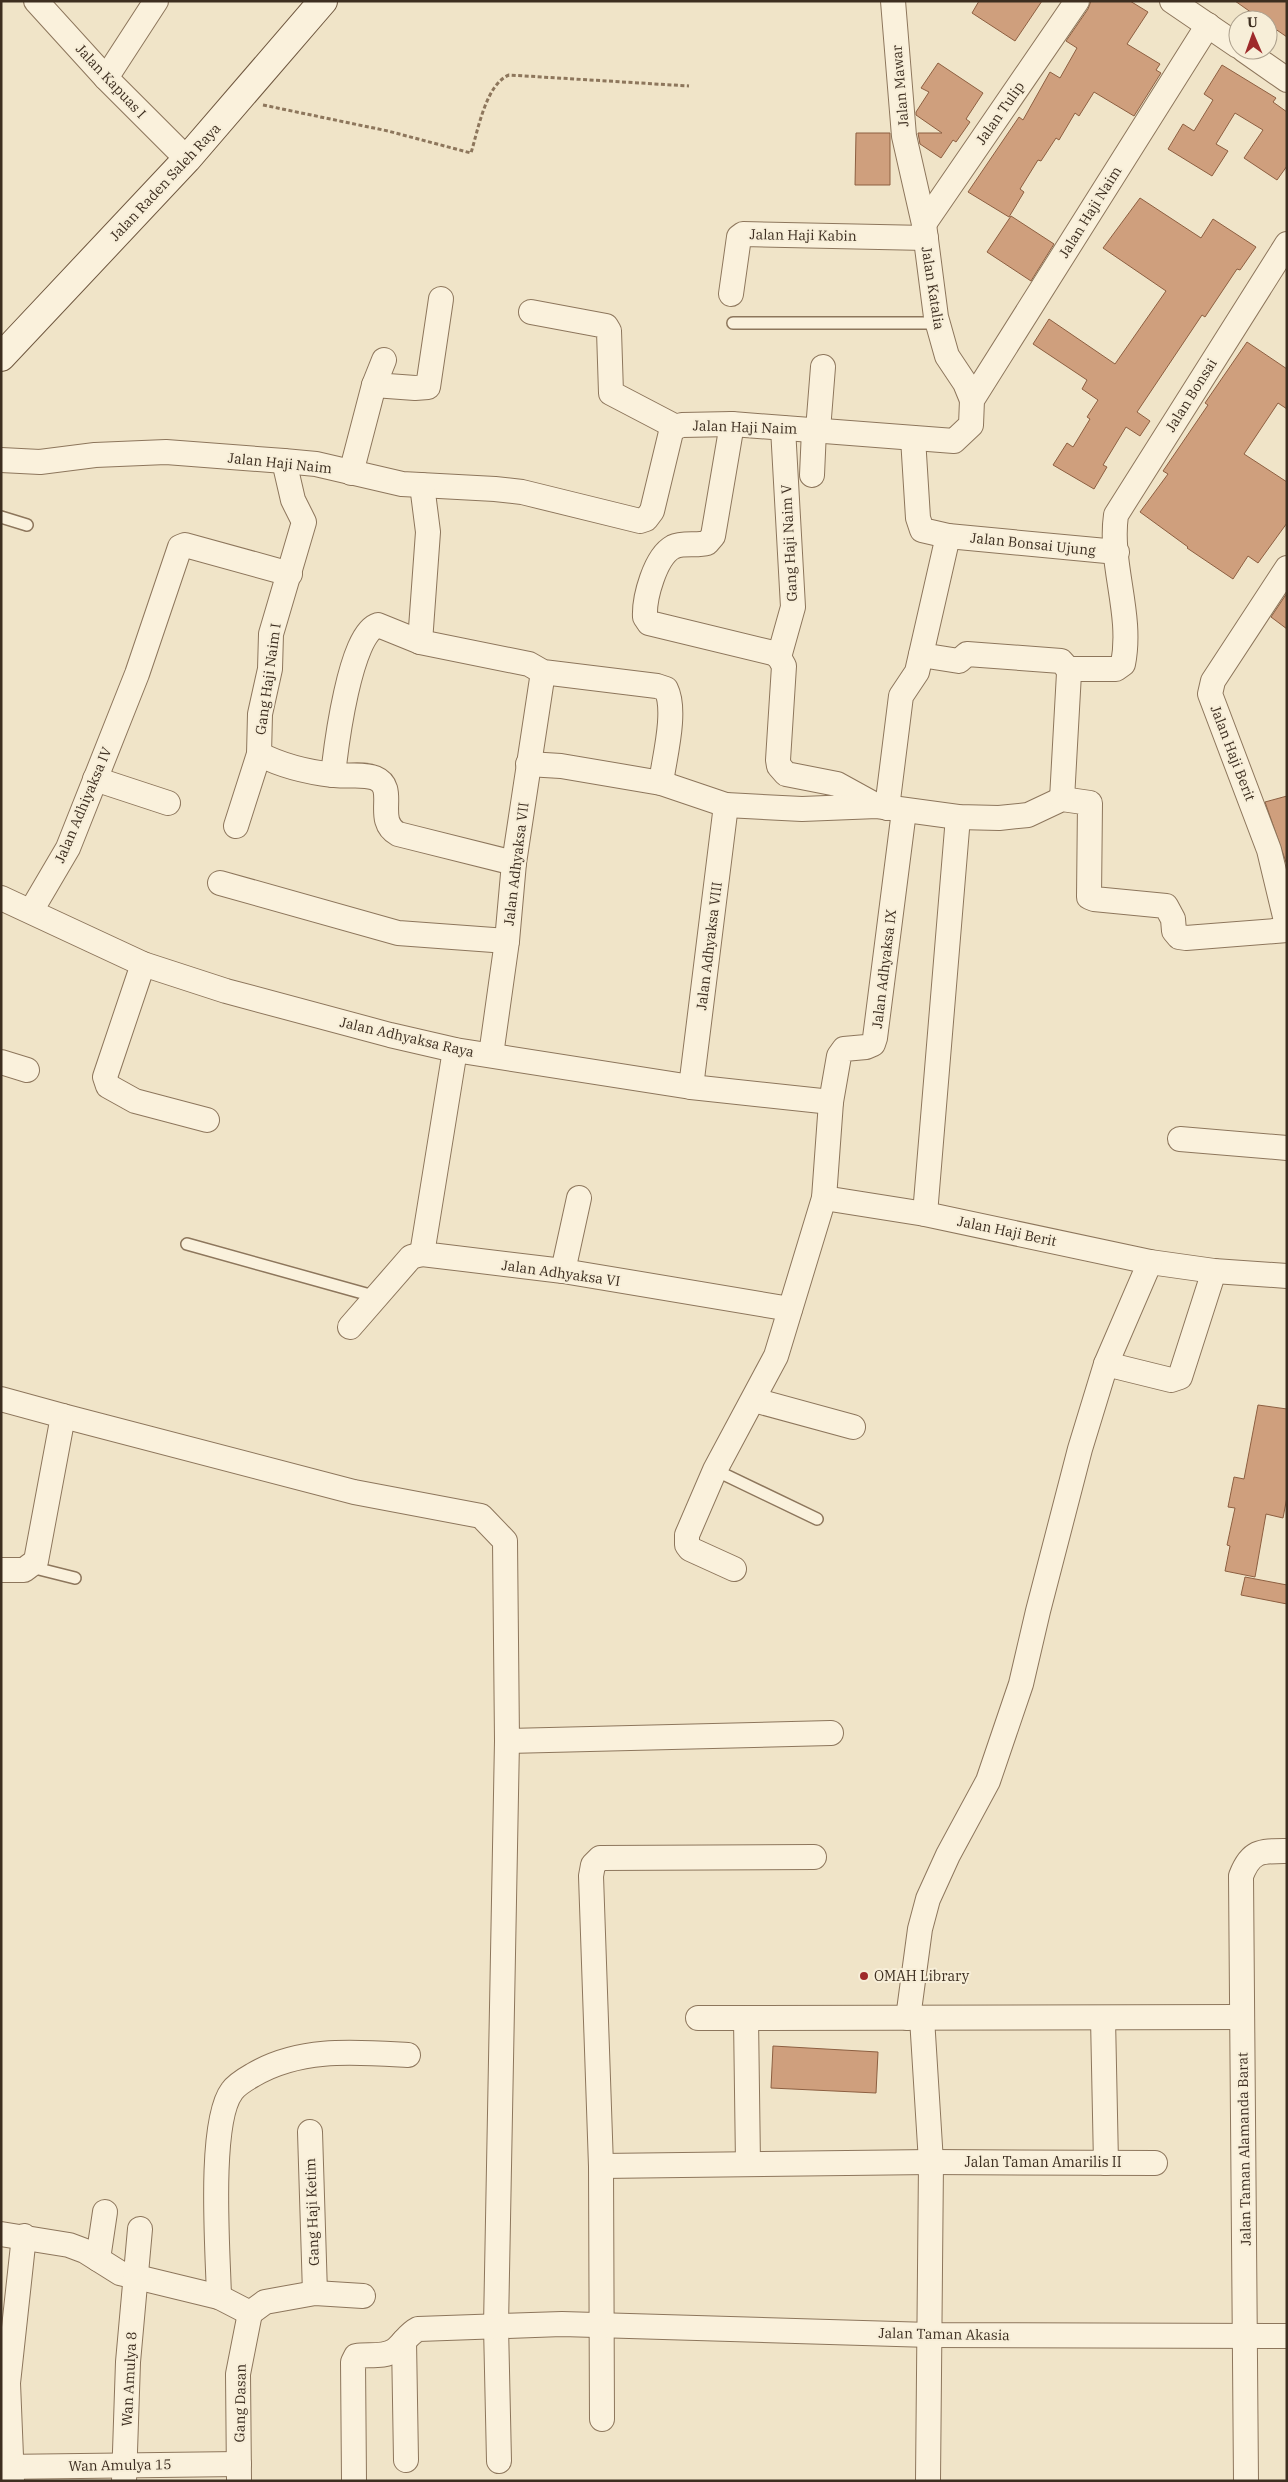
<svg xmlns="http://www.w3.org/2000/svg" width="1288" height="2482" font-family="'IBM Plex Serif',serif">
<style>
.building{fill:#cf9f7d;stroke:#8d5f41}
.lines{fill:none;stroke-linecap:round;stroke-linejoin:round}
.service-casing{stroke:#8d765c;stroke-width:14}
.minor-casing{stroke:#8d765c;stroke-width:26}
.secondary-casing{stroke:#6f573f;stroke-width:30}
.path{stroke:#8d765c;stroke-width:3;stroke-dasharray:4 2.5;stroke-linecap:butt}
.service{stroke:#faf1dc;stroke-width:11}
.minor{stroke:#faf1dc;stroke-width:24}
.secondary{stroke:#faf1dc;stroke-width:28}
.poi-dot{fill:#9e2a2b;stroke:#f7eed8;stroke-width:2}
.labels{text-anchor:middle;stroke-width:4;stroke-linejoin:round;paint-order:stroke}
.street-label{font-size:14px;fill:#3d2e20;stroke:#f7eed8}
.poi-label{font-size:14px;fill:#3d2e20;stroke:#f7eed8;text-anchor:start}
</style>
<rect width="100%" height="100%" fill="#f0e4c8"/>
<g class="building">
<polygon points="979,1 1042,1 1015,41 972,13"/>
<polygon points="1091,1 1130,1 1148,12 1127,44 1160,64 1156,70 1161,73 1134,116 1094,92 1079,116 1075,113 1059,140 1056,138 1041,161 1038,160 1020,189 1024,192 1009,217 968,192 1019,117 1023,120 1050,72 1060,78 1077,48 1066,41 1088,9"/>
<polygon points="1235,1 1287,1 1287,37 1268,24 1268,20 1262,20"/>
<polygon points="938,63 983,93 966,119 970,122 956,142 953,140 941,158 920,144 918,133 942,133 916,115 916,112 929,92 921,88"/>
<polygon points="1222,65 1276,98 1273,102 1287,112 1287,166 1277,180 1244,158 1263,130 1235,113 1216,144 1228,151 1212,176 1168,149 1183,124 1194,131 1213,100 1204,94"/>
<polygon points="856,133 890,133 890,185 855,185"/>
<polygon points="1140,198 1201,238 1213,219 1256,247 1240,270 1237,269 1205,317 1202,315 1137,412 1150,421 1140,436 1126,427 1103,465 1107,467 1094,489 1053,465 1067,443 1073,447 1090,419 1087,417 1098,400 1082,389 1087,380 1033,344 1049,319 1115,364 1166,291 1103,248"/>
<polygon points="1011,216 1054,244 1031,281 987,252"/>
<polygon points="1247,342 1287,369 1287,409 1278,403 1244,454 1287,482 1287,523 1258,563 1248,556 1233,579 1187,548 1188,547 1140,512 1168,474 1163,471 1208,405 1205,403"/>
<polygon points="1287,593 1287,629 1271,617"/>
<polygon points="1287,796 1287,865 1265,802"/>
<polygon points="1258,1405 1287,1409 1287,1497 1283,1518 1266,1514 1255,1577 1225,1571 1230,1546 1227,1545 1235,1508 1228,1507 1234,1477 1244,1479"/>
<polygon points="1245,1577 1287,1585 1287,1604 1241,1595"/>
<polygon points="773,2046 878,2052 876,2093 771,2088"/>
</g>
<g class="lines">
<g class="service-casing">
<g id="service">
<polyline points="733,323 937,323"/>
<polyline points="1,517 27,525"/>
<polyline points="187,1244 377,1297"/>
<polyline points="715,1470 817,1519"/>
<polyline points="31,1567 75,1578"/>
</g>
</g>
<g class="minor-casing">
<g id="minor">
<polyline points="36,1 106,78 187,159"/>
<polyline points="893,1 904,136 924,224 936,317 947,356 965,383 972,400"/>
<polyline points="1172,1 1238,46"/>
<polyline points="1244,50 1287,80"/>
<polyline points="106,78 156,1"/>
<polyline points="924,224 1077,1"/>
<polyline points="731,294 739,237 743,234 926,238"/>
<polyline points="531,312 606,326 609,331 611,393 676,427"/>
<polyline points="374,385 415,388 428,387 441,299"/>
<path d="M732 424 713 536 707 543C697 546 683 542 673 547 655 557 644 598 645 617L649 623 773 653 779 657 784 666 778 760 779 766 786 774 837 784 877 806"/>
<polyline points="818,430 823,367"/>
<polyline points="913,438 918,518 922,530 948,536 1117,552"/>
<polyline points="1,460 40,462 95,455 166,452 284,461 316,464 402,484 495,489 522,492 640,521 646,519 652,511 671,432 676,427 682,425 732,424 954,441 971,425 972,400 1208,25"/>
<polyline points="351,473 374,385 384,360"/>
<polyline points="812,475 814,430"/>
<polyline points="1287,568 1213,681 1210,694 1269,850 1287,925"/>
<polyline points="420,642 428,532 422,485"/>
<polyline points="921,655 959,661 967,654 1061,661 1070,671"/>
<polyline points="779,657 793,607 783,428"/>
<path d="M259 754C282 766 307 772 333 775 346 777 363 773 375 778 399 788 373 820 398 834L514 863"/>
<polyline points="528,764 561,766 661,783 726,805 802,809 877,806 958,817 999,818 1028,815 1062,799 1090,803 1089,897 1094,899 1166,906 1173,919 1174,931 1179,937 1186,938 1287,930"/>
<path d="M333 775C336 747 350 633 378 625L420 642 529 664 543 672 657 686 666 689C677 711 664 759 661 783"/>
<polyline points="95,779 168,803"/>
<path d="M1062 799 1069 673 1072 669H1116L1123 664C1133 614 1109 564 1116 515L1287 244"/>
<polyline points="887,808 901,696 917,672 948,536"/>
<polyline points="236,826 259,754 260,714 270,669 271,634 304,522 293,500 284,461"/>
<polyline points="220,883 398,933 507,941"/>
<polyline points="1,898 143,964 226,991 390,1035 455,1050 691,1087 831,1102"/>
<polyline points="31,911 68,848 137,674 180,547 185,545 290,574"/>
<polyline points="143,964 105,1077 108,1086 135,1101 207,1120"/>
<polyline points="455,1050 422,1254 563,1271 790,1309"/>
<polyline points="491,1055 507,941 514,863 543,672"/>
<polyline points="1,1062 27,1070"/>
<polyline points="691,1087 726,805"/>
<polyline points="1180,1139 1287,1148"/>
<polyline points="824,1198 925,1214 1150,1262 1214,1271 1287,1276"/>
<polyline points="925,1214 958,817"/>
<polyline points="563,1271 579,1198"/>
<polyline points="350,1327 411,1257 422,1254"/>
<polyline points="1106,1364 1171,1380 1180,1377 1214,1271"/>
<polyline points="1,1399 63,1416 36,1561 24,1570 1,1570"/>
<polyline points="754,1400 853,1427"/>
<polyline points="63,1416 354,1492 481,1516 505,1541 507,1741 496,2326 499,2461"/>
<polyline points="734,1569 690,1549 687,1545 687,1535 715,1470 776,1356 824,1198 831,1102 839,1056 844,1049 866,1047 873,1044 875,1038 904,811"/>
<polyline points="507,1741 831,1733"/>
<polyline points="698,2018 1242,2017"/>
<polyline points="746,2018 748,2164"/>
<polyline points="908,2018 920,1929 928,1899 948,1855 988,1781 1021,1684 1038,1611 1080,1449 1106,1364 1150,1262"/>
<polyline points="922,2018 931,2162 928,2481"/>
<polyline points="1103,2018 1106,2163"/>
<polyline points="310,2132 315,2293"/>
<polyline points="601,2166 931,2162 1155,2163"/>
<polyline points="1,2234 69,2245 85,2251 120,2273 219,2297 250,2313"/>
<polyline points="98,2259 105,2212"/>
<path d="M219 2297C218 2253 208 2123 232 2091 237 2084 246 2079 253 2075 300 2047 355 2052 408 2055"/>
<polyline points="250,2313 265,2302 315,2293 363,2296"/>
<polyline points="404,2341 406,2460"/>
<polyline points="602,2419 601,2166 591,1876 593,1865 600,1858 814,1857"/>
<polyline points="1,2467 239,2464"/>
<polyline points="239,2480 238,2374 250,2313"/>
<polyline points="12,2481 8,2383 24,2236"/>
<polyline points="124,2481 128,2362 140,2229"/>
<path d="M354 2481 353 2362 356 2356C368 2354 384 2358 395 2350 404 2343 408 2334 418 2329L562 2324 930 2335 1287 2336"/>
<path d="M1246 2481 1241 1876C1251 1850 1261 1851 1287 1851"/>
</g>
</g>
<g class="secondary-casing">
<polyline id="secondary" points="1,357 187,159 323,1"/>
</g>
<path class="path" d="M263 105 388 131 471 153C478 130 486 84 509 75L689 86"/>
<use href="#service" class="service"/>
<use href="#minor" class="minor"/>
<use href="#secondary" class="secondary"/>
</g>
<circle class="poi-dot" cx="864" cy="1976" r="5"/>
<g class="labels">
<g class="street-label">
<text transform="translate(111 81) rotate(47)" y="5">Jalan Kapuas I</text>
<text transform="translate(900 86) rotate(-95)" y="5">Jalan Mawar</text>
<text transform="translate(1000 113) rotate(-55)" y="5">Jalan Tulip</text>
<text transform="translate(165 182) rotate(-47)" y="5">Jalan Raden Saleh Raya</text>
<text transform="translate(1090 212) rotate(-58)" y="5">Jalan Haji Naim</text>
<text transform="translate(803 235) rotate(1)" y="5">Jalan Haji Kabin</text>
<text transform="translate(933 288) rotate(81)" y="5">Jalan Katalia</text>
<text transform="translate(1191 395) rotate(-58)" y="5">Jalan Bonsai</text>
<text transform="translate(745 427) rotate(2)" y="5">Jalan Haji Naim</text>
<text transform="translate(280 463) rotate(6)" y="5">Jalan Haji Naim</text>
<text transform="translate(789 543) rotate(-93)" y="5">Gang Haji Naim V</text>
<text transform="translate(1033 544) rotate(6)" y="5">Jalan Bonsai Ujung</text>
<text transform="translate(268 679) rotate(-82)" y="5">Gang Haji Naim I</text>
<text transform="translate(1233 753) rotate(69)" y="5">Jalan Haji Berit</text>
<text transform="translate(83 805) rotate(-67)" y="5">Jalan Adhiyaksa IV</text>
<text transform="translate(516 864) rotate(-83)" y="5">Jalan Adhyaksa VII</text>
<text transform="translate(709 946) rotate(-83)" y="5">Jalan Adhyaksa VIII</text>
<text transform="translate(884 969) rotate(-83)" y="5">Jalan Adhyaksa IX</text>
<text transform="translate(407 1037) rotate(13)" y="5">Jalan Adhyaksa Raya</text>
<text transform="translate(1007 1231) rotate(12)" y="5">Jalan Haji Berit</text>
<text transform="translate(561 1273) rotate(8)" y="5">Jalan Adhyaksa VI</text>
<text transform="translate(1244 2149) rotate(-91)" y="5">Jalan Taman Alamanda Barat</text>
<text x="1043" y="2167">Jalan Taman Amarilis II</text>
<text transform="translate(312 2212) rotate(-92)" y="5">Gang Haji Ketim</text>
<text transform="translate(944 2334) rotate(1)" y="5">Jalan Taman Akasia</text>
<text transform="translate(129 2379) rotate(-87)" y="5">Wan Amulya 8</text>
<text transform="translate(240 2403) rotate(-89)" y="5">Gang Dasan</text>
<text transform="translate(120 2465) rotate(-1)" y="5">Wan Amulya 15</text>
</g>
<g class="poi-label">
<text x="874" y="1981">OMAH Library</text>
</g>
</g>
<rect width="1288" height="2482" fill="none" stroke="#3d2e20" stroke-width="5"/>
<g transform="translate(1253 35) rotate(358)"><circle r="24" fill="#f7eed8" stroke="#ada18e"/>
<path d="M0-4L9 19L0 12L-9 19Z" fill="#9e2a2b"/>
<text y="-8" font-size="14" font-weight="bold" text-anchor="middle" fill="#3d2e20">U</text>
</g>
</svg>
